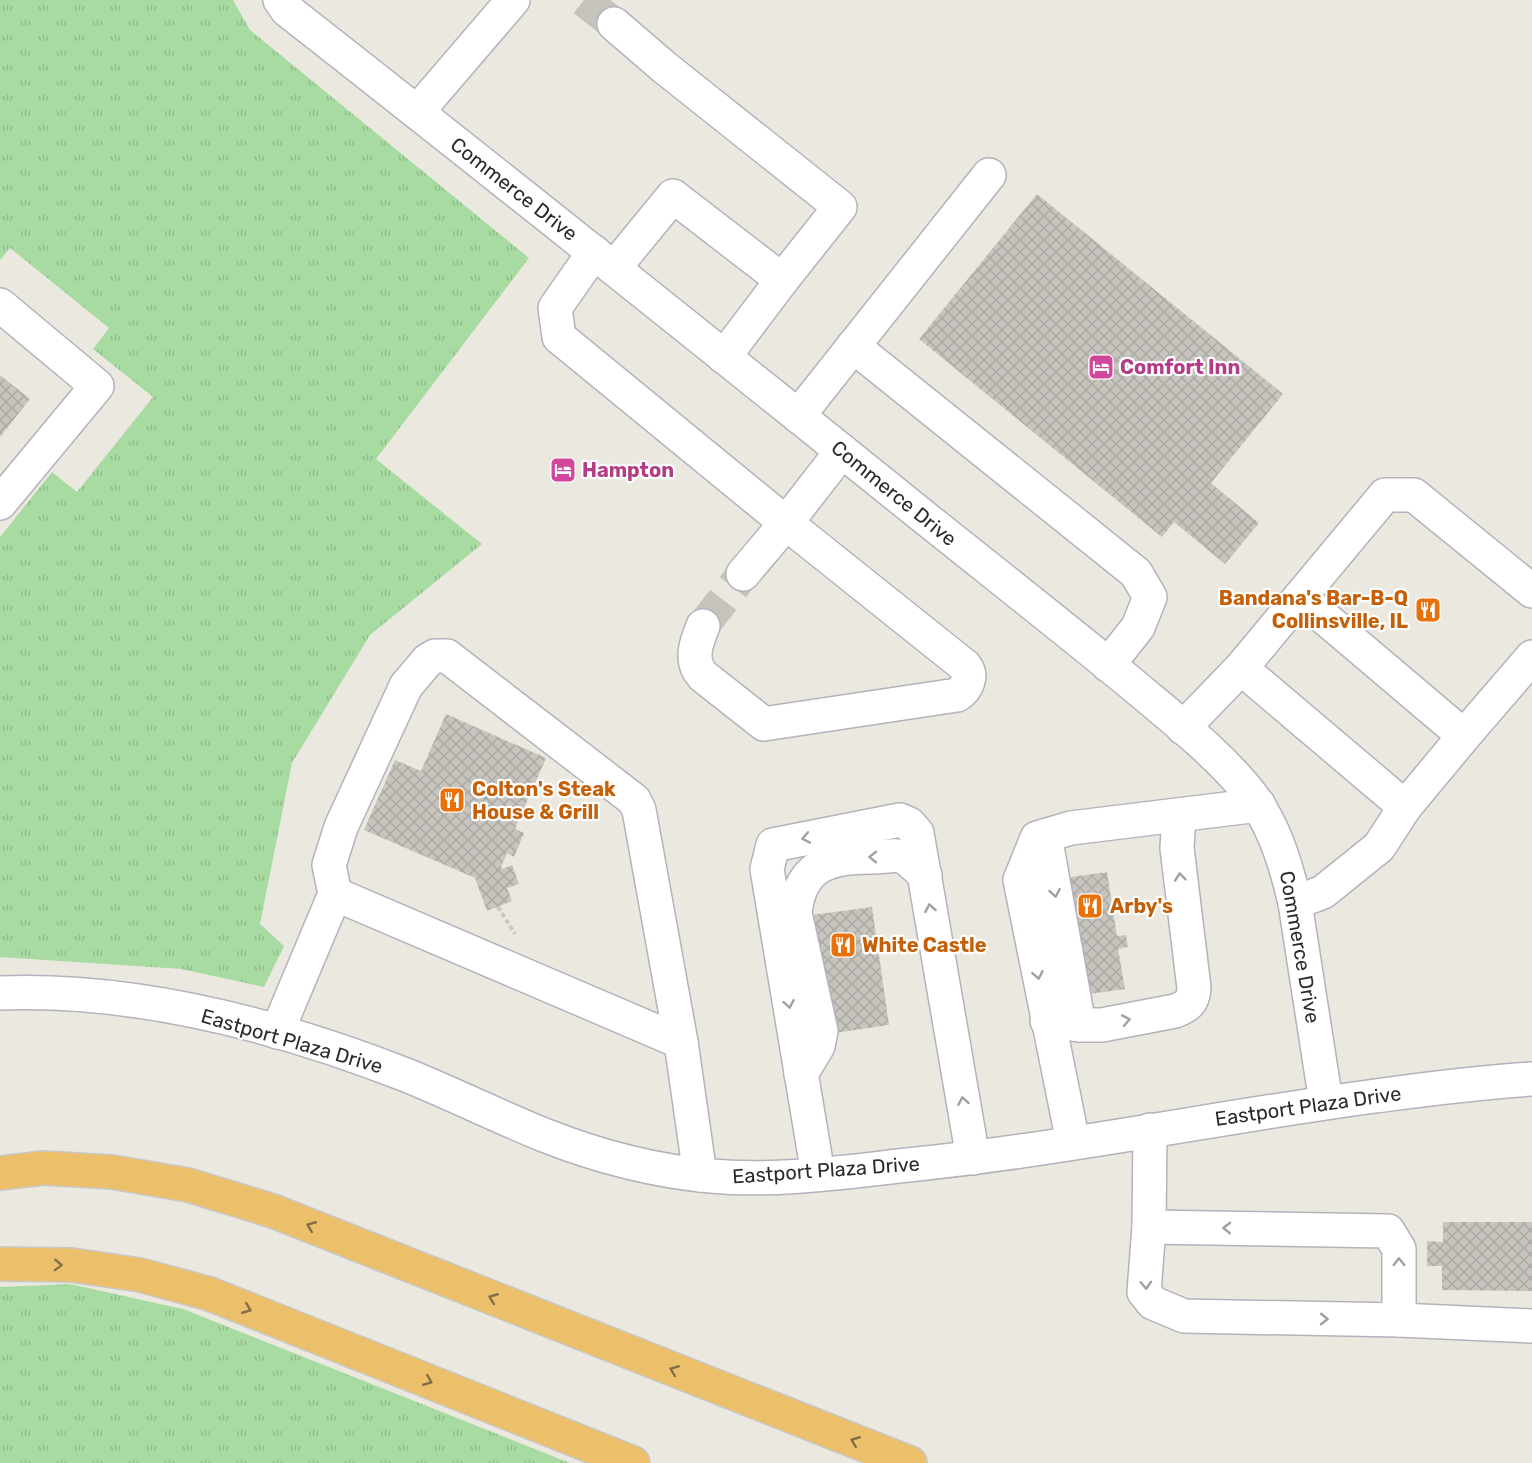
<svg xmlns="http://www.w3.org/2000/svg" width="1532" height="1463" font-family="Rubik,sans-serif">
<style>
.grass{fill:url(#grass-tufts)}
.building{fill:url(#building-cross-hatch)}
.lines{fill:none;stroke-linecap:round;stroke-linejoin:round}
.minor-tunnel{stroke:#c5c3bb;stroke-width:33;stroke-dasharray:33 16;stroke-linecap:butt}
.minor-casing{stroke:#b3b2bd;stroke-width:36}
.highway-casing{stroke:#c8c8c8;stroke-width:36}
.path{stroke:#c8c8c8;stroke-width:4;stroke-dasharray:4.5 3;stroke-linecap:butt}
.minor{stroke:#fff;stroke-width:33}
.highway{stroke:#ecc06a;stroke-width:33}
.oneway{stroke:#a0a0a0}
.oneway2{stroke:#826e47}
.labels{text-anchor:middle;stroke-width:4.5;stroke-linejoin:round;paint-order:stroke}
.street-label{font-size:20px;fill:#2b2b2b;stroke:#fff}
.hotel-label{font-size:20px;font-weight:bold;fill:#b23c85;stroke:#fff;text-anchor:start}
.food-label{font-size:20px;font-weight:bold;fill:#c56008;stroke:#fff;text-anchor:start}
</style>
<defs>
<pattern id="grass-tufts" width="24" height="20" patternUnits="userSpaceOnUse" patternTransform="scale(1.5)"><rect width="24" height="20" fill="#a8dba2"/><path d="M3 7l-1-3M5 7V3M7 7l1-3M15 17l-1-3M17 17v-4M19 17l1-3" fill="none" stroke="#91bc8c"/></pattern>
<pattern id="building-cross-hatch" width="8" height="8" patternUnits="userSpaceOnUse" patternTransform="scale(1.5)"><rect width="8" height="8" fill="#c7c5be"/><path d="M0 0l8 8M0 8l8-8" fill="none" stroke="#aba9a3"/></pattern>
</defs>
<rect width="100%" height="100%" fill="#ebe9df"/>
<g class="grass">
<polygon points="0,0 233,0 250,30 529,258 376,459 482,544 370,635 292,763 260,924 284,946 264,987 181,969 0,957 0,537 52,472 77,492 153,397 93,349 109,328 10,248 0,260"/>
<polygon points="70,1284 183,1309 570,1463 0,1463 0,1287"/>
</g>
<g class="building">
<polygon points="1037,194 1283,394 1211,483 1259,523 1225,564 1174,522 1162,537 919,339"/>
<polygon points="0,375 30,399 0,437"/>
<polygon points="446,714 546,758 515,829 524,833 514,857 507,853 501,867 502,869 512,865 519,884 507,888 512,901 487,911 475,878 364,830 395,760 421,771"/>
<polygon points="1107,872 1117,936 1126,935 1128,947 1118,949 1125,989 1082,995 1064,878"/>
<polygon points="872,907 889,1025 828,1034 804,916"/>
<polygon points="1443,1222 1532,1222 1532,1291 1442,1290 1442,1266 1427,1266 1427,1241 1443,1242"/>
</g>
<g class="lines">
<g class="minor-tunnel">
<polyline points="584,0 614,24"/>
<polyline points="703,626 743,574"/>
</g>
<g class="minor-casing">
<g id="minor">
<path d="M280 0 287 10C499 176 709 344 919 513 990 570 1062 626 1132 684 1170 716 1210 747 1243 785 1272 818 1285 860 1295 903L1326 1102"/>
<polyline points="417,112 513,0"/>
<polyline points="594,252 555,308 559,337 786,523 743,574"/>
<polyline points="614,268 673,196 782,280 840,207 664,67 614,24"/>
<polyline points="0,305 97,386 0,503"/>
<polyline points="853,346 1136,573 1150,597 1138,627 1108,665"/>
<polyline points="724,357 782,280"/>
<polyline points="798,416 989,175"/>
<polyline points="1300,597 1385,495 1414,495 1532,591"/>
<path d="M703 626C696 643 689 661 703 676L764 724 957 695C967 689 973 676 965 666L786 523 842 451"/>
<polyline points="1241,668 1300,597 1464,736 1405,807"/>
<polyline points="1183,728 1241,668 1405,807 1379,847 1323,892 1295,903"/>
<polyline points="1464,736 1532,657"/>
<polyline points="1045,836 1079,1025"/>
<polyline points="335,894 329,865 341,827 406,686 428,660 435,656 447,656 634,800 639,810 681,1042"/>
<path d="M0 993C138 988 278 1025 406 1075 453 1094 497 1116 544 1135 597 1156 654 1171 711 1176 776 1182 843 1172 908 1165 1065 1149 1219 1117 1375 1096 1428 1089 1479 1082 1532 1079"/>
<path d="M1047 1021 1079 1025H1102L1175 1011C1188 1006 1193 1002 1194 988L1177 848 1179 815"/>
<polyline points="277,1032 335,894 681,1042 700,1175"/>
<path d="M801 1074 818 1046 821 1031 795 913C800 864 831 856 875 857 883 857 896 854 903 857 910 860 919 870 925 875"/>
<polyline points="1150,1130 1149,1227 1144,1292 1153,1303 1184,1316 1399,1320 1532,1326"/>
<polyline points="1073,1142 1020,880 1037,838 1071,828 1259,805"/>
<polyline points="818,1174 767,869 773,845 900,820 909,824 917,833 973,1158"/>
<polyline points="1149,1227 1388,1231 1399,1249 1399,1320"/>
</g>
</g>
<g class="highway-casing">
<g id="highway">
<polyline points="0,1173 43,1168 112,1172 188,1185 273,1211 910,1463"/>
<polyline points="0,1264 72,1265 140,1275 210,1294 633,1463"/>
</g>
</g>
<polyline class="path" points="498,907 515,934"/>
<use href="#minor" class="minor"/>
<use href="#highway" class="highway"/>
</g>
<defs><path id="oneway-chevron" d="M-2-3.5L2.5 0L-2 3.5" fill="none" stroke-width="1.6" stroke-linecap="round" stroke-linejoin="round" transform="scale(1.5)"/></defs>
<g class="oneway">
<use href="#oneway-chevron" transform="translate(806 838) rotate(169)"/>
<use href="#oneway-chevron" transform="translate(873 857) rotate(-179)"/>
<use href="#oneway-chevron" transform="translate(1180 877) rotate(-96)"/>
<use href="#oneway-chevron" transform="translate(1055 893) rotate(80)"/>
<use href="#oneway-chevron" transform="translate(930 908) rotate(-100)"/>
<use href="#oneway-chevron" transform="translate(1038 975) rotate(79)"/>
<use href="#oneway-chevron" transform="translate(789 1004) rotate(80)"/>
<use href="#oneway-chevron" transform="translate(1126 1020) rotate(-11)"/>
<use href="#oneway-chevron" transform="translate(963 1101) rotate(-100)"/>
<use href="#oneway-chevron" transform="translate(1227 1228) rotate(-179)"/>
<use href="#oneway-chevron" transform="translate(1399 1262) rotate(-91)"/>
<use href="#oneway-chevron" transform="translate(1146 1285) rotate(87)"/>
<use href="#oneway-chevron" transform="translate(1324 1319) rotate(1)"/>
</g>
<g class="oneway2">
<use href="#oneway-chevron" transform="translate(311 1226) rotate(-158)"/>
<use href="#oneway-chevron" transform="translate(58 1265) rotate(2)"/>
<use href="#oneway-chevron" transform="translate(493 1298) rotate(-158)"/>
<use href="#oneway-chevron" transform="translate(247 1309) rotate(22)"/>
<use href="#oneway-chevron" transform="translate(674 1370) rotate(-158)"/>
<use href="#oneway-chevron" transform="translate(428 1381) rotate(22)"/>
<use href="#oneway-chevron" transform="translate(855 1441) rotate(-158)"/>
</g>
<defs>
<g id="hotel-square" transform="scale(1.35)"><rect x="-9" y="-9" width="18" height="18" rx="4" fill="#d1479c" stroke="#fff"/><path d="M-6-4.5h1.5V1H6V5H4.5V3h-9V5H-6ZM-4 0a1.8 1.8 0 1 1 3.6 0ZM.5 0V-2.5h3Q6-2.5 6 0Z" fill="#fff"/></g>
<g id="restaurant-square" transform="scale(1.35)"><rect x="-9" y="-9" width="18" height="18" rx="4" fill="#e8710a" stroke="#fff"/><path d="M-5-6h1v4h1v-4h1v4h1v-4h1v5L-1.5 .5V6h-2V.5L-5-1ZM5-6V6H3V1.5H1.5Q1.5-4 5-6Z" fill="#fff"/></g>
</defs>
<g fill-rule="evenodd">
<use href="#hotel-square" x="1101" y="367"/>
<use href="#hotel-square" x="563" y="470"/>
<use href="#restaurant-square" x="1428" y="610"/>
<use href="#restaurant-square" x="452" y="800"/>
<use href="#restaurant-square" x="1090" y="906"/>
<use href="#restaurant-square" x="843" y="945"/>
</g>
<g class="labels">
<g class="street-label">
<text transform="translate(514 189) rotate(38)" y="7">Commerce Drive</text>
<text transform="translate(894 493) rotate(39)" y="7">Commerce Drive</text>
<text transform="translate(1300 947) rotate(80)" y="7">Commerce Drive</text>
<text transform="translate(292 1041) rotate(16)" y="7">Eastport Plaza Drive</text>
<text transform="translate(1308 1106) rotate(-8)" y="7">Eastport Plaza Drive</text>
<text transform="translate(826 1170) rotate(-4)" y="7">Eastport Plaza Drive</text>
</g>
<g class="hotel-label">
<text x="1120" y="374">Comfort Inn</text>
<text x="582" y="477">Hampton</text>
</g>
<g class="food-label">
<text x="1408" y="605" text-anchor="end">Bandana's Bar-B-Q<tspan x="1408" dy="23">Collinsville, IL</tspan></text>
<text x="472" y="796">Colton's Steak<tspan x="472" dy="23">House &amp; Grill</tspan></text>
<text x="1110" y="913">Arby's</text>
<text x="862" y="952">White Castle</text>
</g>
</g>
</svg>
